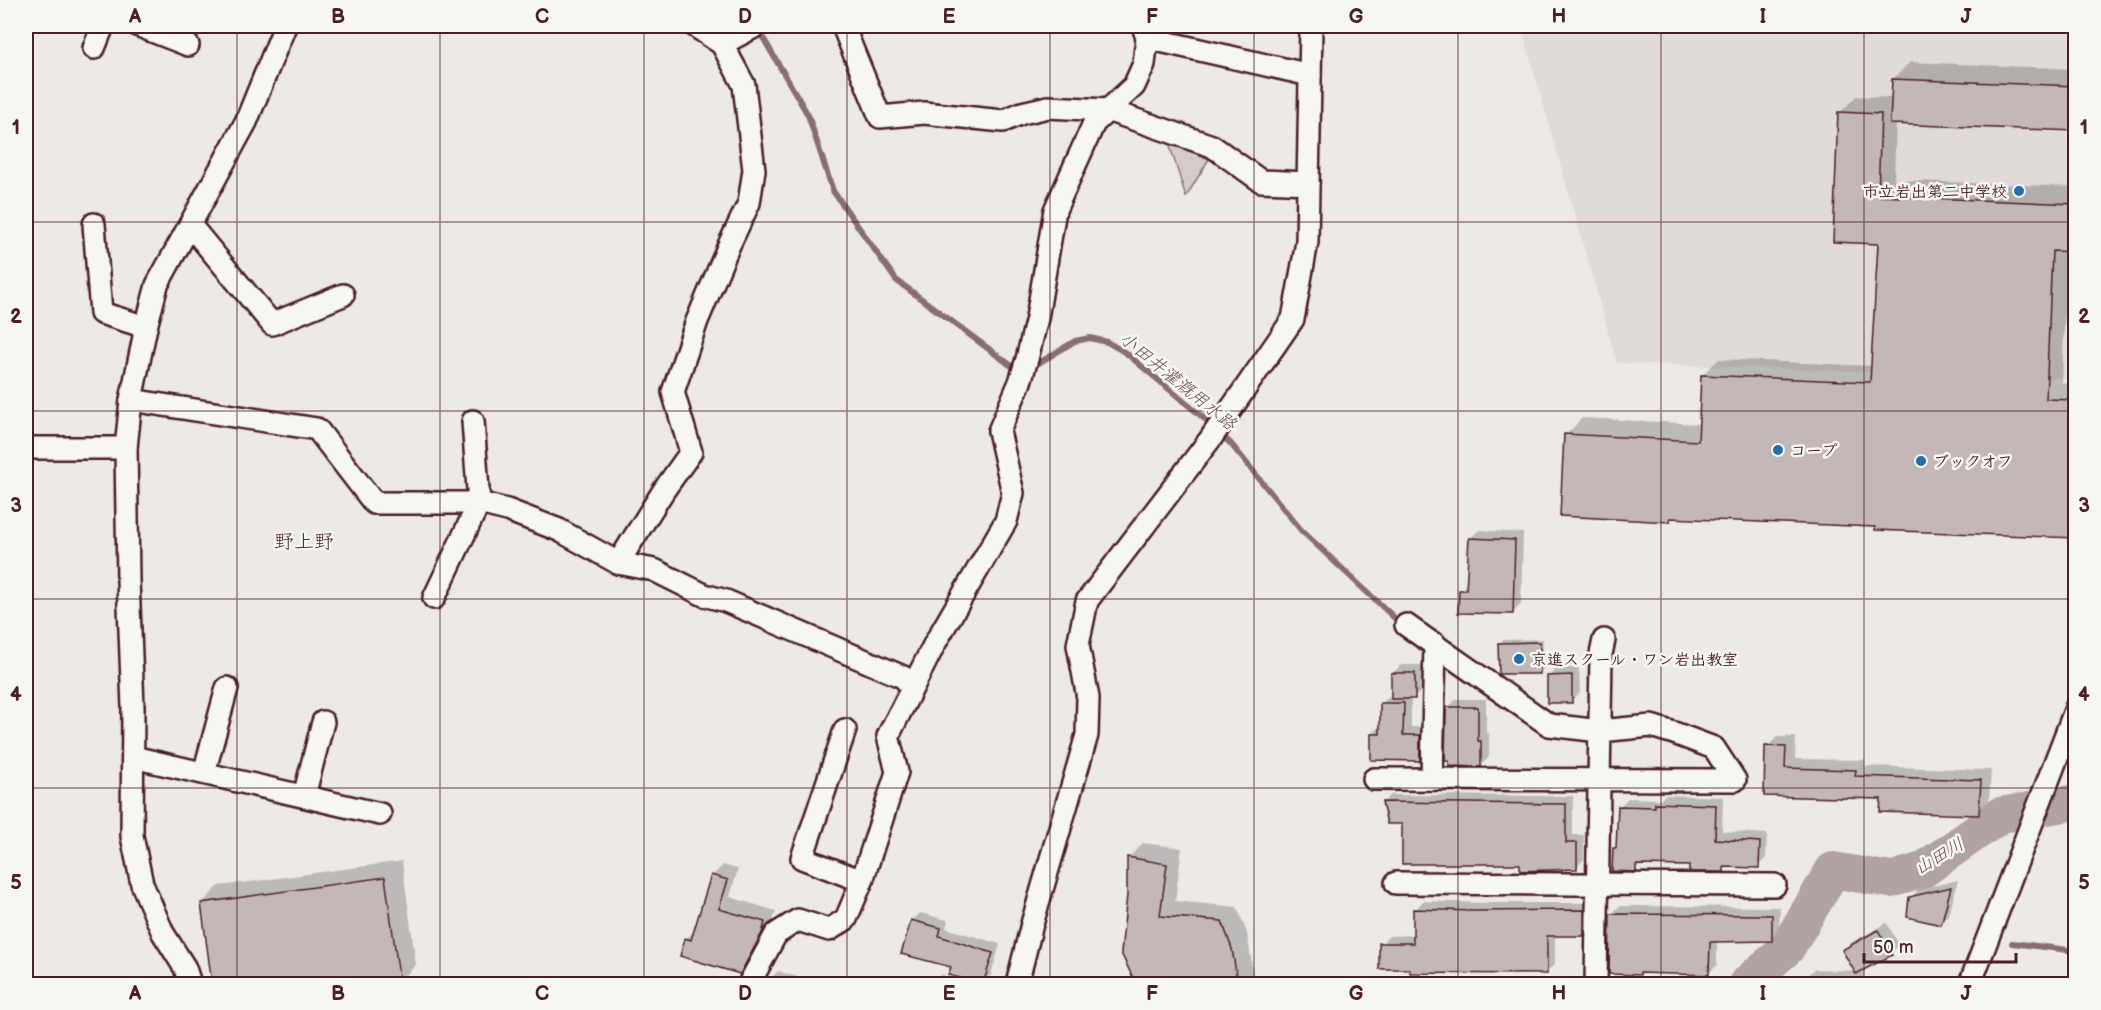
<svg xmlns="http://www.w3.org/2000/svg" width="2101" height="1010" font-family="'Balsamiq Sans','Klee One',sans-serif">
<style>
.built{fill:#e0dad8}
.green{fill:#d4cbca;stroke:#8f757a;stroke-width:1.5}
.shadow{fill:#0003}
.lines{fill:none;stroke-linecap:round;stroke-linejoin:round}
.stream{stroke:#886e73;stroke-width:6}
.river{stroke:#b1a2a3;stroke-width:36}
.building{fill:#c4b7b7;stroke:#4a1f2b;stroke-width:1.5}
.minor-casing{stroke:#4a1f2b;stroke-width:26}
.minor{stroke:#f6f6f2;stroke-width:21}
.grid{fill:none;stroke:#4a1f2b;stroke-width:1.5;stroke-opacity:0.55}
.poi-dot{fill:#1f6fb2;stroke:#f6f6f2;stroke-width:2}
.labels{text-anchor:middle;stroke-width:5;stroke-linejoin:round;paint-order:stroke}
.poi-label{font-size:16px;font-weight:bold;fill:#4a1f2b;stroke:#f6f6f2;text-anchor:start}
.water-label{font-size:18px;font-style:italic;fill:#6e4d55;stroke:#f6f6f2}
.quarter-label{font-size:20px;fill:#4a1f2b;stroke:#f6f6f2}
.neatline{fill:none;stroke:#4a1f2b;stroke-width:2}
.grid-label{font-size:20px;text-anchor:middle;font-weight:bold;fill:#4a1f2b}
</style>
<rect width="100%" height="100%" fill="#ece9e6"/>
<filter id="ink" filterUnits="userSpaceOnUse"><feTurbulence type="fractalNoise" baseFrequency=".0167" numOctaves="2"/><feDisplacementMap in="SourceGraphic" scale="12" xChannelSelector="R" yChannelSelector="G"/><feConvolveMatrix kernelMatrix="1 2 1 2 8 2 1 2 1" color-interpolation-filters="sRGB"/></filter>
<g filter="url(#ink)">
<polygon class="built" points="1521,26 2075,26 2075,379 1617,363"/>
<polygon class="green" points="1169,143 1209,159 1186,197"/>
<g class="shadow">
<polygon points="1910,62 2076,69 2076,130 1896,123 1894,180 2076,187 2076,251 2067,250 2062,383 2076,383 2076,536 1673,516 1669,520 1566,435 1582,418 1700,424 1702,375 1719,359 1872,366 1879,243 1840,113 1856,96 1893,98 1893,79"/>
<polygon points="1479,530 1523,533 1521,604 1513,613 1461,590 1468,583 1470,539"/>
<polygon points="1543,639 1543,669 1539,673 1500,644 1503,640"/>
<polygon points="1401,665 1423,665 1423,689 1415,697 1411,697 1411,727 1428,727 1427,751 1419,759 1372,734 1380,726 1381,704 1390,696 1393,696 1393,673"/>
<polygon points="1557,668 1579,668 1580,693 1571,701 1549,676"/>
<polygon points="1456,699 1486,699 1486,733 1489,733 1489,757 1481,765 1448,708"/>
<polygon points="1777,737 1796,737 1795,759 1865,760 1865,766 1991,770 1989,803 1979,814 1882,798 1765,795 1767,747"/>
<polygon points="1391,795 1573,796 1573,835 1584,835 1584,859 1576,868 1521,863 1404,822 1383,803"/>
<polygon points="1665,795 1723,797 1722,831 1767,834 1766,858 1758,866 1728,865 1723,870 1690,865 1642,863 1635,870 1614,849 1618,845 1619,807 1628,798 1661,799"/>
<polygon points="1143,843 1182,848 1175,901 1237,907 1247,933 1255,984 1138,984 1122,953 1128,895 1128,858"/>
<polygon points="402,861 416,965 399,982 381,984 214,984 202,903 219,886"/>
<polygon points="723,865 738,869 730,897 776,911 773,920 751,961 740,972 686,939 696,929 712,876"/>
<polygon points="1958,880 1949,915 1941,924 1911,897 1919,889"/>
<polygon points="1423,901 1484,903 1592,903 1592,926 1583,935 1555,935 1555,964 1546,972 1411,968 1381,944 1389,936 1414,935 1415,910"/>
<polygon points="1620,906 1780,907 1779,931 1771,939 1717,940 1717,965 1708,974 1611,914"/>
<polygon points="920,913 948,920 946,928 1000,944 991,975 982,984 948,973 954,966 912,921"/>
<polygon points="1887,923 1899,945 1891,953 1858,971 1864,972 1863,984 1806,984 1806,977 1814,969 1856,971 1844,950 1852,942"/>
<polygon points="778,971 803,979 801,984 768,984 770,979"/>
<polygon points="943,974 951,984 928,984"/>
<polygon points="1052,982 1125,983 1125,984 1050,984"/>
</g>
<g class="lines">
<g class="stream">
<polyline points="758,29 808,115 833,191 896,280 1013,367 1034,366 1075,341 1090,338 1107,342 1126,353 1206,420 1231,444 1301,530 1402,625"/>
<polyline points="2012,943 2076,951"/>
</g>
<polyline class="river" points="1746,984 1787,948 1833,870 1890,880 1923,870 2001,815 2076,802"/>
</g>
<g class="building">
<polygon points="1892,79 2076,86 2076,131 1890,124"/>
<polygon points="1838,112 1881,114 1878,196 2076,204 2076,252 2052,251 2046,399 2075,400 2074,437 2076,437 2076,538 1875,530 1875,527 1670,518 1670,522 1560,516 1564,434 1698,441 1701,375 1870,382 1878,244 1833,242"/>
<polygon points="1469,538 1515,540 1513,614 1458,613 1459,590 1466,590"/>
<polygon points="1540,642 1540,674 1499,674 1498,643"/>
<rect x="1391" y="673" width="24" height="26"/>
<polygon points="1572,675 1572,703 1547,703 1547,676"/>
<polygon points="1380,703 1404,703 1403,735 1420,735 1420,761 1371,760 1371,734 1380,734"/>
<polygon points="1446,707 1478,707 1478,741 1481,741 1481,767 1449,766 1449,761 1445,761"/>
<polygon points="1765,746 1786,747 1785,768 1856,770 1855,776 1981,780 1979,815 1880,812 1881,799 1764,796"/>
<polygon points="1382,802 1566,804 1566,843 1577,843 1577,869 1520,871 1520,864 1402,864 1402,824 1387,824"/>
<polygon points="1655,803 1716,805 1715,839 1760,842 1759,868 1724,867 1724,872 1689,872 1689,866 1636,865 1636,872 1612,871 1613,848 1616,848 1618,806 1655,807"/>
<polygon points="1127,857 1167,864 1160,916 1222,921 1232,949 1238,984 1136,984 1121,953 1127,895"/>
<polygon points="711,875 728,880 719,909 765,922 762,933 740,974 680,956 685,938 691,940"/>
<polygon points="385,877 400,984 212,984 201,903"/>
<polygon points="1951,887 1941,925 1907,917 1909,897"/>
<polygon points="1413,909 1474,911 1584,910 1584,936 1547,936 1547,974 1410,973 1410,969 1379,969 1379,943 1413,943"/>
<polygon points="1610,914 1772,915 1772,941 1710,942 1709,975 1640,973 1640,975 1609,974"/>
<polygon points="911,920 941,928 939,936 993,953 983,984 948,975 951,967 901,954"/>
<polygon points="1878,930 1892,955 1856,974 1842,950"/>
</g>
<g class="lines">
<g class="minor-casing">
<g id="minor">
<polyline points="139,26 188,45"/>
<polyline points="843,26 880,117 924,113 1003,121 1022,113 1048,107 1107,110 1212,146 1261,181 1308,183"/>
<polyline points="1147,38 1310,75"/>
<polyline points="722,44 756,26"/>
<polyline points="94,48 103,26"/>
<polyline points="94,224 101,313 146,327"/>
<polyline points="190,225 272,324 343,295"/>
<polyline points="131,400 317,429 374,503 479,503 507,510 559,530 618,563 654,570 704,595 726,601 903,677 912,687"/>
<polyline points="26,448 126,448"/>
<polyline points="618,563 664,490 691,452 673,392 697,321 729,245 749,203 754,170 744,85 722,44 695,26"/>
<polyline points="434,598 479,503 473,421"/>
<polyline points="845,730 802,858 862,881"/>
<polyline points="133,757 380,814"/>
<polyline points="204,773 227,688"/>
<polyline points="1374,779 1735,780 1714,748 1674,733 1651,726 1600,731 1549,725 1406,625"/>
<polyline points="1432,779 1435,644"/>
<polyline points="304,796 323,722"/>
<polyline points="1396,883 1775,885"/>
<polyline points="190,984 185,968 163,933 142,884 132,836 133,707 128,580 126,448 131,400 146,327 157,285 246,122 285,26"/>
<polyline points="749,984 776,934 798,920 829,930 846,919 862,881 897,772 888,736 935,643 1006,521 1013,493 999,431 1020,382 1027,359 1037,318 1055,210 1094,123 1134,86 1144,64 1147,38 1143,26"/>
<polyline points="1017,984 1032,924 1087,735 1088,698 1078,645 1087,601 1211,438 1293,319 1307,242 1311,26"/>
<polyline points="1596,984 1601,654 1604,640"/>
<polyline points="1970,984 2076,708"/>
</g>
</g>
<use href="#minor" class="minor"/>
</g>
</g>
<path class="grid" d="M237 26V984M440 26V984M644 26V984M847 26V984M1050 26V984M1254 26V984M1458 26V984M1661 26V984M1864 26V984M26 222H2076M26 411H2076M26 599H2076M26 788H2076"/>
<g class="poi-dot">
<circle cx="2019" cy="191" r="6"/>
<circle cx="1778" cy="450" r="6"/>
<circle cx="1921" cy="461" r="6"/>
<circle cx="1519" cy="659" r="6"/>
</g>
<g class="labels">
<g class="poi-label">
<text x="2007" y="197" text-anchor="end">市立岩出第二中学校</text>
<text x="1790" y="456">コープ</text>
<text x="1933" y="467">ブックオフ</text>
<text x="1531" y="665">京進スクール・ワン岩出教室</text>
</g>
<g class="water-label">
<text transform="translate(1178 381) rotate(39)" y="6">小田井灌漑用水路</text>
<text transform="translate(1939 856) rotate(-31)" y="6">山田川</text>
</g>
<g class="quarter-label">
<text x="304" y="548">野上野</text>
</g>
</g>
<rect width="2101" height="1010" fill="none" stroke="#f6f6f2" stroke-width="66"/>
<path d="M1864 953v9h152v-9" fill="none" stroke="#4a1f2b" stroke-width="3"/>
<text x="1873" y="953" font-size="18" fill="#4a1f2b" stroke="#f6f6f2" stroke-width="4.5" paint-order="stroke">50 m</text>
<rect x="33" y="33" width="2035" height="944" class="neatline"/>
<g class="grid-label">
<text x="135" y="23">A</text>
<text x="338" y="23">B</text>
<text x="542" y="23">C</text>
<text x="745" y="23">D</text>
<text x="949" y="23">E</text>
<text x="1152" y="23">F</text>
<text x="1356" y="23">G</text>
<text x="1559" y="23">H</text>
<text x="1763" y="23">I</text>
<text x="1966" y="23">J</text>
<text x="16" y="134">1</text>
<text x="2084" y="134">1</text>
<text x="16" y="323">2</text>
<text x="2084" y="323">2</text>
<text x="16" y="512">3</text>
<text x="2084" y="512">3</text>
<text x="16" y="701">4</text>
<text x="2084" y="701">4</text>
<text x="16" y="889">5</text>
<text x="2084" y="889">5</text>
<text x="135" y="1000">A</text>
<text x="338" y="1000">B</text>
<text x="542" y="1000">C</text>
<text x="745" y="1000">D</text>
<text x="949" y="1000">E</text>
<text x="1152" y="1000">F</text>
<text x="1356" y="1000">G</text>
<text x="1559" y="1000">H</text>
<text x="1763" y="1000">I</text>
<text x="1966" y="1000">J</text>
</g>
</svg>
